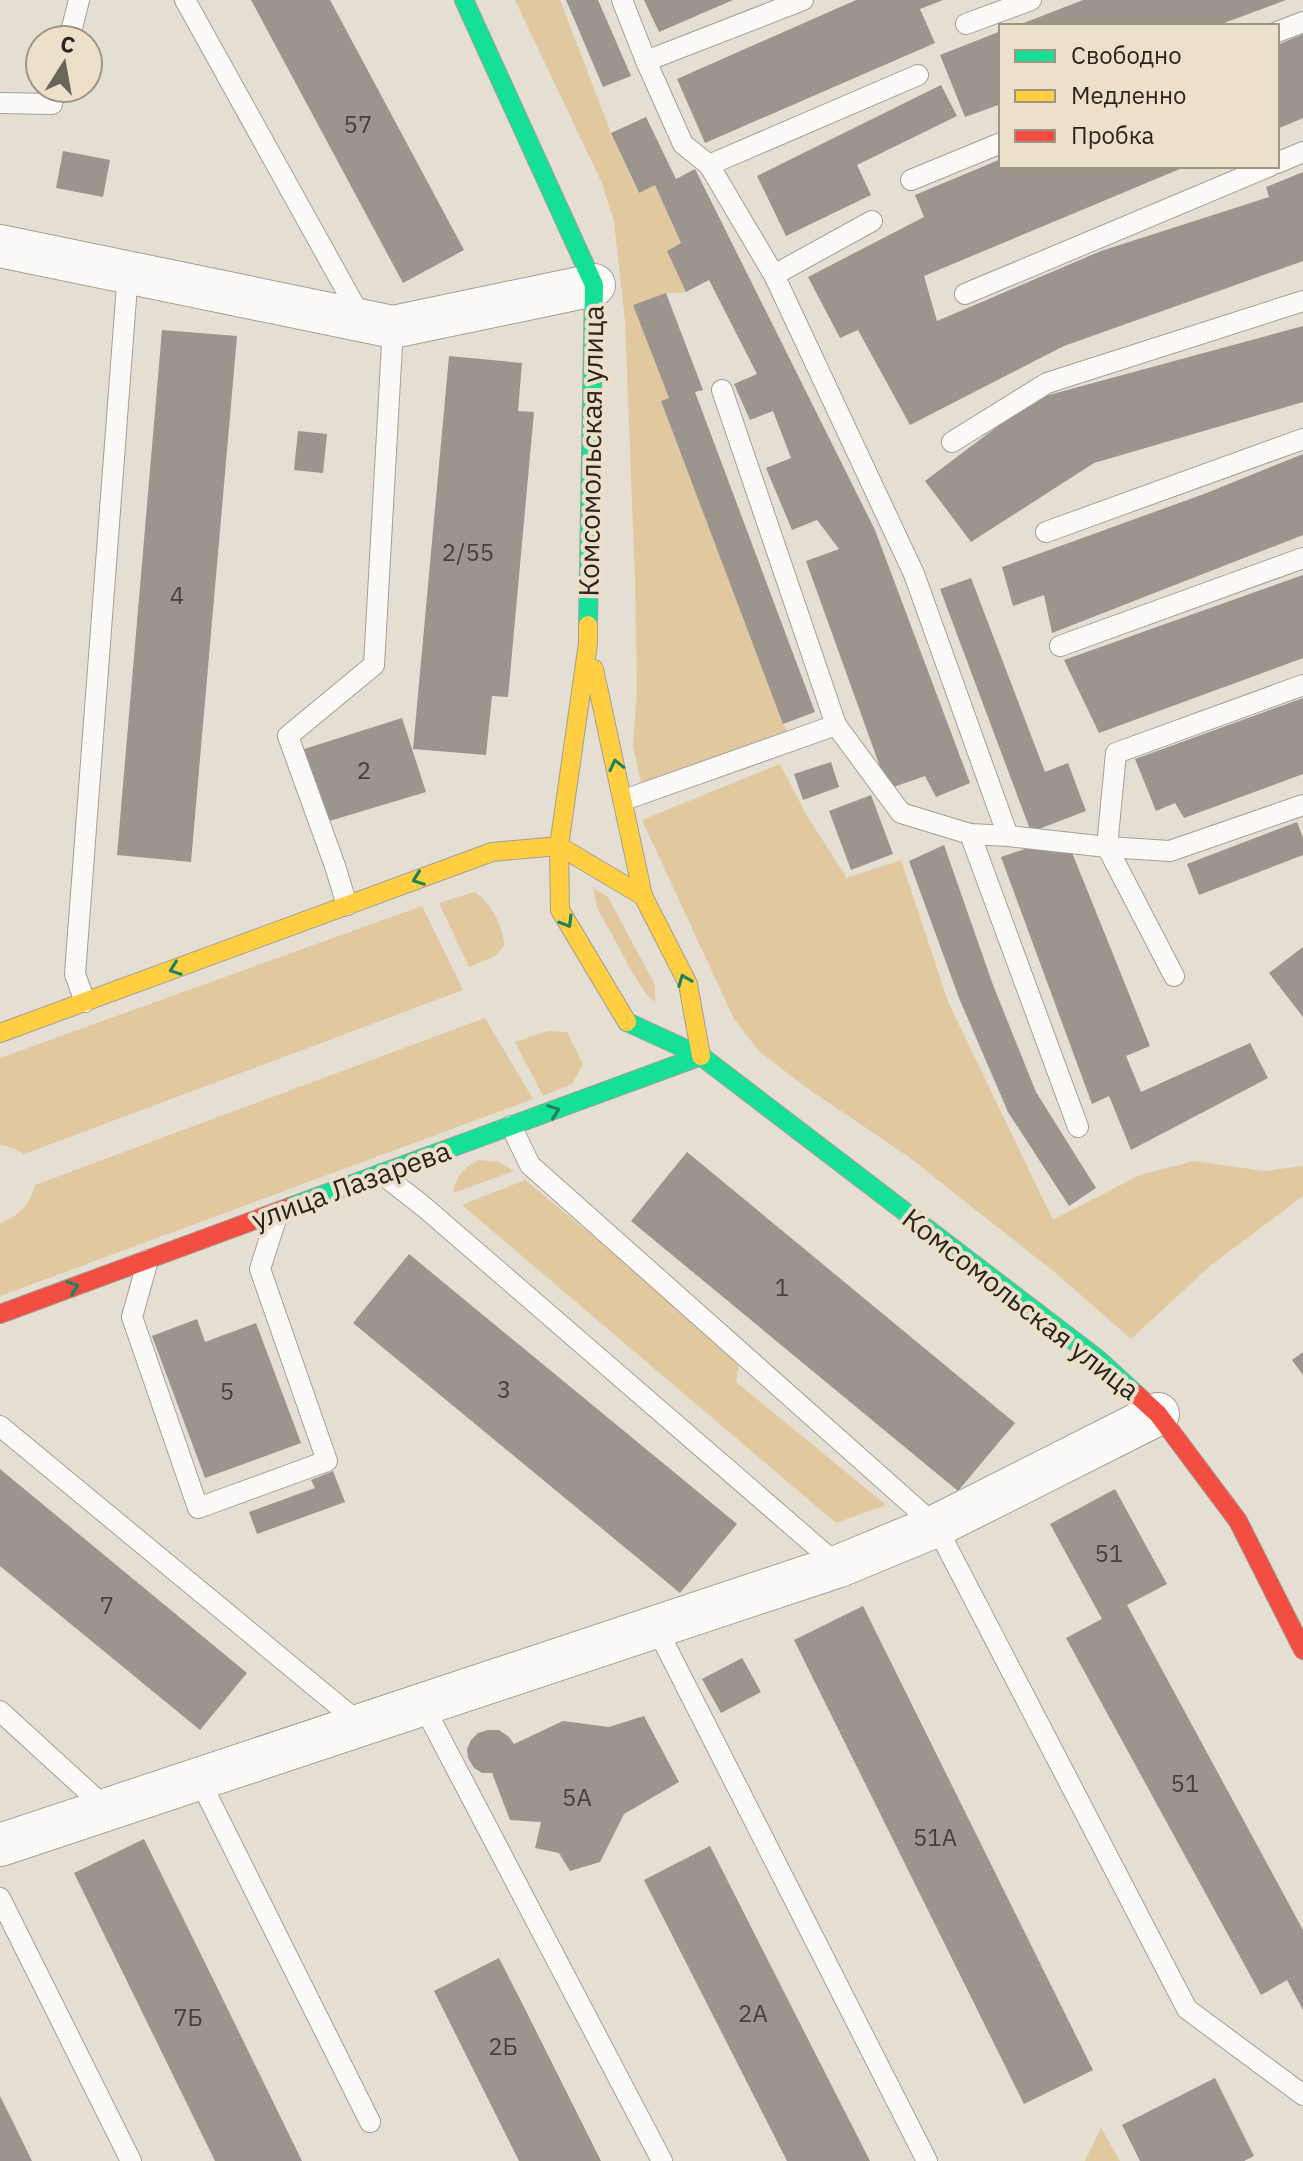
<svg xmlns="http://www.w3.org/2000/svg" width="1303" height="2161" font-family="'IBM Plex Sans',sans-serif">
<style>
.green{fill:#e1c89e}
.building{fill:#9b958d}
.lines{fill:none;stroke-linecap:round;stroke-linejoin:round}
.lane-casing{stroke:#a49f96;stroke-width:22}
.street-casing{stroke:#a49f96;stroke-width:44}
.fast-casing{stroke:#a49f96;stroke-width:20}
.slow-casing{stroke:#a49f96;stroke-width:20}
.jam-casing{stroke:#a49f96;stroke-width:20}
.lane{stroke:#fbfaf8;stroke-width:20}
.street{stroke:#fbfaf8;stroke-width:42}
.fast{stroke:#16e098;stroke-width:18}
.slow{stroke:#ffcf43;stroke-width:18}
.jam{stroke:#f24e42;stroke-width:18}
.oneway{stroke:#20825a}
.labels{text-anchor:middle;stroke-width:8;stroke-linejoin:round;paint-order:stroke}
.number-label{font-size:24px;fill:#464139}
.street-label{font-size:28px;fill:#2a251d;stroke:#ede0cb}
</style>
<rect width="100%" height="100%" fill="#e5ded3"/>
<g class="green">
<polygon points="515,0 560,0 611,133 638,193 655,185 681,243 667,251 686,292 666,293 634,305 669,398 661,401 783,724 789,734 642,787 633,746 637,692 635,580 625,320 614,221 602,183"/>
<polygon points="780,764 807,816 847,878 901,860 948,1002 1053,1220 1140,1175 1194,1161 1264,1171 1303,1166 1303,1196 1211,1265 1131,1339 1058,1275 909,1157 804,1086 759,1051 734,1019 642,820"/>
<polygon points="593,888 608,897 655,985 655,1002 647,995 633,974 597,907"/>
<path d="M475 892C492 905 503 925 504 946L495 956 469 967 439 903Z"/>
<polygon points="422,906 463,990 24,1154 15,1149 0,1144 0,1058"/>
<path d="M485 1018 533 1099 0 1296V1223C19 1216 30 1205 35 1185Z"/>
<polygon points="548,1031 567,1032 583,1064 572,1084 543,1096 515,1042"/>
<path d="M479 1160 499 1162 514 1171 453 1193C457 1175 463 1168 479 1160Z"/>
<polygon points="525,1180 740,1357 736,1382 886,1505 836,1523 462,1205"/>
<polygon points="1101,2128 1120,2161 1085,2161"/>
</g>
<g class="building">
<polygon points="251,0 330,0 464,250 403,283"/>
<polygon points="566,0 598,0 631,76 603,87"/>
<polygon points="644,0 733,0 659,32"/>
<polygon points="856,0 943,0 920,9 935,43 705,143 677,79"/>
<polygon points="1083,0 1286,0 1216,26 1016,26"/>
<polygon points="1001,31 1001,104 965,117 940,55"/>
<polygon points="1303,34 1303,118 1277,129 1277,45"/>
<polygon points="941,85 957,116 857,165 871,195 786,236 757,176"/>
<polygon points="646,117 676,179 695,169 875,530 970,783 936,797 925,776 888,789 806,561 839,549 817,520 792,530 766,468 791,458 773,411 750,420 734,384 757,374 709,280 686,292 667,251 681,243 655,185 639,193 611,133"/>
<polygon points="63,151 110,160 103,197 56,188"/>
<polygon points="1001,159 1001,166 1187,166 924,276 937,321 1101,251 1269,197 1266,187 1303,172 1303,261 1064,346 910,425 858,330 840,338 808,277 924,217 915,195"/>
<polygon points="666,293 703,390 695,392 815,712 783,724 661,401 669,398 633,305"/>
<polygon points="1303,326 1303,402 1094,463 971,542 925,481 1034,399"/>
<polygon points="162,330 237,336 191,862 117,855"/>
<polygon points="449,356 522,363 518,411 534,412 508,697 492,696 486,755 413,749"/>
<polygon points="298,431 327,434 323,473 294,470"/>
<polygon points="1303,454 1303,535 1052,633 1044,595 1013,606 1002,567 1204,494"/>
<polygon points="1303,575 1303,658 1099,733 1064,660"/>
<polygon points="971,578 1045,772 1068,763 1086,811 1031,832 940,589"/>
<polygon points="1303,698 1303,774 1184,818 1175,803 1156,811 1135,759"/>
<polygon points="402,718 426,792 326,822 301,750"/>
<polygon points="831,762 839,787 803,800 794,774"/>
<polygon points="871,795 893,854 851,870 829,811"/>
<polygon points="1297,822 1303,838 1303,855 1199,895 1187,864"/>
<polygon points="1043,843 1047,851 1069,845 1150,1046 1126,1056 1141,1092 1250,1043 1268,1078 1131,1150 1109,1096 1092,1104 1001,857"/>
<polygon points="944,845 993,985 1036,1092 1096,1188 1069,1206 1008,1112 959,998 909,861"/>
<polygon points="1303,947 1303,1017 1269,973"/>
<polygon points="687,1152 1015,1423 958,1491 631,1221"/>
<polygon points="409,1254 737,1524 680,1593 353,1323"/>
<polygon points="197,1319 205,1342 256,1323 301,1443 205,1478 152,1336"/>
<polygon points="1303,1352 1303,1375 1292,1360"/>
<polygon points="0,1469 247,1673 200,1730 0,1566"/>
<polygon points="333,1471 345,1502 257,1534 249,1512 315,1488 311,1480"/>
<polygon points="1115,1489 1167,1584 1127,1605 1303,1930 1303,2010 1287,1980 1261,1995 1066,1638 1102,1619 1050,1524"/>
<polygon points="863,1606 1093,2070 1024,2104 794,1640"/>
<polygon points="742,1658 761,1692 721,1713 702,1679"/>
<polygon points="644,1716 679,1782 624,1814 600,1862 570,1871 559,1853 535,1848 541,1822 510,1820 492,1773 482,1773 474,1768 468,1758 467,1749 471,1740 478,1733 488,1730 499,1730 509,1737 514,1744 563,1721 609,1727"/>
<polygon points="144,1839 213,1979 302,2161 215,2161 74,1873"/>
<polygon points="710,1846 813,2049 870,2161 787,2161 644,1880"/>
<polygon points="499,1958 523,2005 601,2161 519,2161 434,1991"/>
<polygon points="1215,2078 1254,2156 1244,2161 1140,2161 1122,2125"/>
<polygon points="0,2096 12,2120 32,2161 0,2161"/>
</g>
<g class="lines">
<g class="lane-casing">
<g id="lane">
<polyline points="185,0 362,319"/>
<polyline points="622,0 646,61 683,144 709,165 774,275 914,574 1008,836 970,834 901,813 836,725 624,800"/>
<polyline points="966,24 1031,0"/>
<polyline points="1277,32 1303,22"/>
<polyline points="69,40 79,0"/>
<polyline points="646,61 803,0"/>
<polyline points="0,103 52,104 56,88"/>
<polyline points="1277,163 1303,152"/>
<polyline points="709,165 918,75"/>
<polyline points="911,180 1001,143"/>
<polyline points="774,275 872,221"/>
<polyline points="965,294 1270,166"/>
<polyline points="722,390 836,725"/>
<polyline points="952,442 1047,383 1303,301"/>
<polyline points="1046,532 1303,439"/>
<polyline points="1060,646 1303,558"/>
<polyline points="1303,685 1116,753 1107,847 1170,851 1303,805"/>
<polyline points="970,834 1078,1127"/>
<polyline points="1008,836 1107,847 1174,976"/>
<polyline points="347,905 335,866 288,736 374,665 393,327"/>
<polyline points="85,1002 75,974 128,272"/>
<polyline points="511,1126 530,1165 936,1526 1187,2009 1303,2095"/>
<polyline points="382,1174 423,1206 839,1566"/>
<polyline points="148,1260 132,1317 198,1508 327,1461 260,1269 278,1213"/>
<polyline points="0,1426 363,1726"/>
<polyline points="656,1627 927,2161"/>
<polyline points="423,1705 662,2161"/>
<polyline points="0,1711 107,1809"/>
<polyline points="199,1779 370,2122"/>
<polyline points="0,1898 131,2161"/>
</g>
</g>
<g class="street-casing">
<g id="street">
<polyline points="0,246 393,327 594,285"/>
<polyline points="0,1845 839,1566 936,1526 1158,1414"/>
</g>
</g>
<g class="fast-casing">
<g id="fast">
<polyline points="464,0 594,285 588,625"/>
<polyline points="627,1022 701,1056 1099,1360 1136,1394"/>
<polyline points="290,1207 701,1056"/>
</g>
</g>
<g class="slow-casing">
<g id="slow">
<polyline points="588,625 588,643 559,846 560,910 627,1022"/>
<polyline points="594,669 643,896"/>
<polyline points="559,846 643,896 688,984 701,1056"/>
<polyline points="0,1033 492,852 559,846"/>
</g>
</g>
<g class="jam-casing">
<g id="jam">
<polyline points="0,1314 290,1207"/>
<polyline points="1136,1394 1158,1414 1238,1521 1303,1650"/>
</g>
</g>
<use href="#lane" class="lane"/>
<use href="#street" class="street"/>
<use href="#fast" class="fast"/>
<use href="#slow" class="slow"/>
<use href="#jam" class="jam"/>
</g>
<defs><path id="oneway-chevron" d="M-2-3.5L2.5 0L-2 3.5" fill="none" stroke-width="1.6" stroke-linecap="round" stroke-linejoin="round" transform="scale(2)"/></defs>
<g class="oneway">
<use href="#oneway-chevron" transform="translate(616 765) rotate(-103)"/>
<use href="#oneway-chevron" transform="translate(418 879) rotate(160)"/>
<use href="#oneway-chevron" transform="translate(567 922) rotate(59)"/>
<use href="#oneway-chevron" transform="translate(175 969) rotate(160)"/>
<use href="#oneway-chevron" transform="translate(684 980) rotate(-112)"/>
<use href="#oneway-chevron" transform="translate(554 1111) rotate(-20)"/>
<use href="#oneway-chevron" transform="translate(73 1287) rotate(-20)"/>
</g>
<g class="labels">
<g class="number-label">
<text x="358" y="133">57</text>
<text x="468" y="561">2/55</text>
<text x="177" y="604">4</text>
<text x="364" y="779">2</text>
<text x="782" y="1296">1</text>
<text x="504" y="1398">3</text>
<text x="227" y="1400">5</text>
<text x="1109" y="1562">51</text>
<text x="107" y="1614">7</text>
<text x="1185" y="1792">51</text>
<text x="577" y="1806">5А</text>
<text x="935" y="1846">51А</text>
<text x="753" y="2022">2А</text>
<text x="188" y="2026">7Б</text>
<text x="503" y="2055">2Б</text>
</g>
<g class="street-label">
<text transform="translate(591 451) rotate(-89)" y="10">Комсомольская улица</text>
<text transform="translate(351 1185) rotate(-20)" y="10">улица Лазарева</text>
<text transform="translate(1021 1304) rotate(38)" y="10">Комсомольская улица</text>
</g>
</g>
<rect x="999" y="24" width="280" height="144" fill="#ede0cb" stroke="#9f9585" stroke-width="2"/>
<rect x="1015" y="50" width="40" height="12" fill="#16e098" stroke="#9f9585" stroke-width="2"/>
<text x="1071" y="64" font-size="24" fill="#2a251d">Свободно</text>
<rect x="1015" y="90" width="40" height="12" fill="#ffcf43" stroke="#9f9585" stroke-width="2"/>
<text x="1071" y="104" font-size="24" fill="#2a251d">Медленно</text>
<rect x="1015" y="130" width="40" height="12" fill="#f24e42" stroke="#9f9585" stroke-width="2"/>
<text x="1071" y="144" font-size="24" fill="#2a251d">Пробка</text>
<g transform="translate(64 64) rotate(11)"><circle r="38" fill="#ede0cb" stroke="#9f9585" stroke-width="2"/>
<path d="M0-6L14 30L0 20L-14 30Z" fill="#6b665d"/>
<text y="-12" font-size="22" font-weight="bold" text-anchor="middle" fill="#2a251d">С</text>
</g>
</svg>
